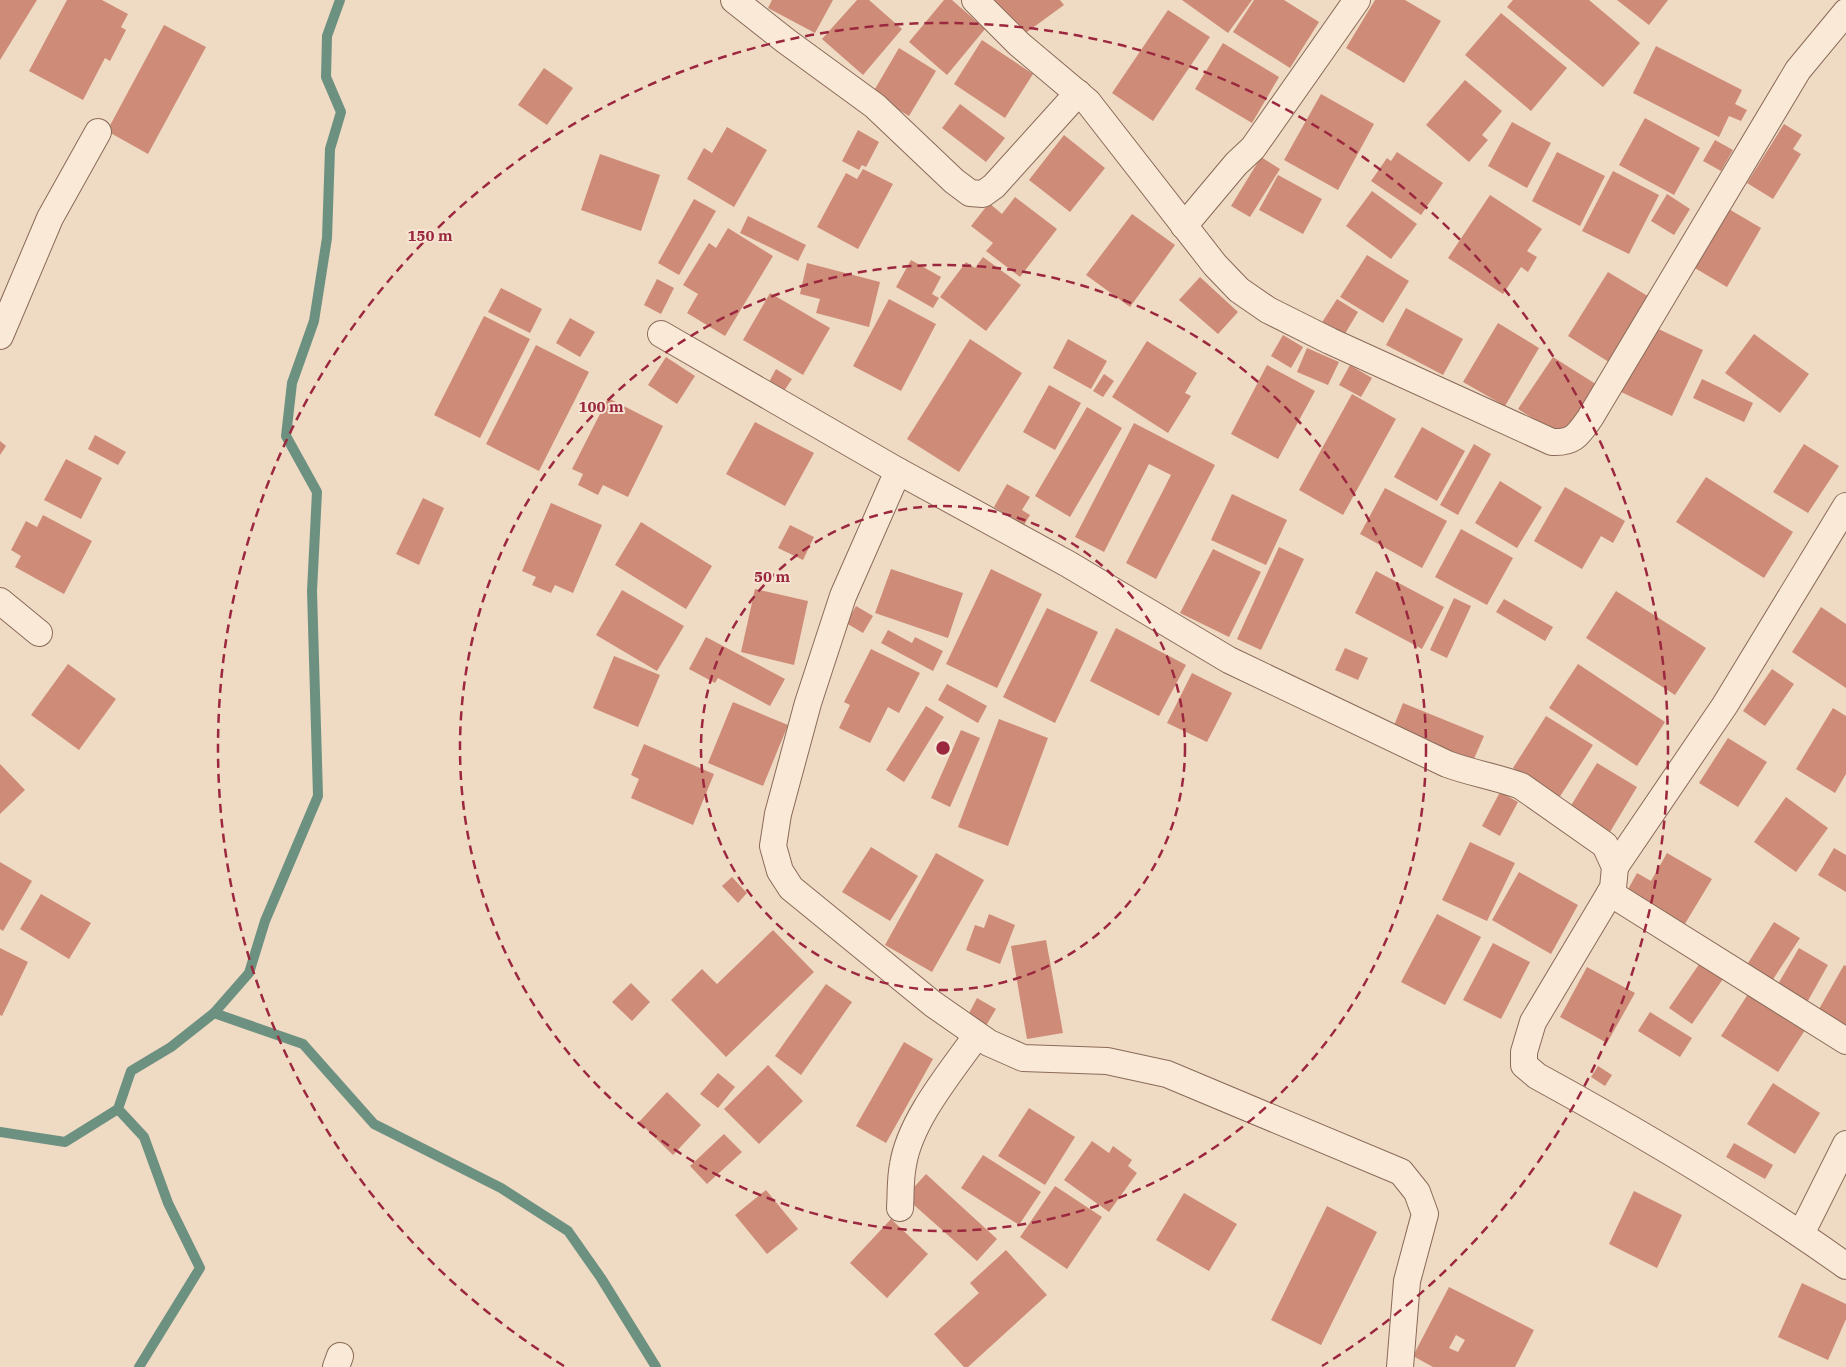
<svg xmlns="http://www.w3.org/2000/svg" width="1846" height="1367" font-family="'IBM Plex Serif',serif">
<style>
.lines{fill:none;stroke-linecap:round;stroke-linejoin:round}
.stream{stroke:#6c9180;stroke-width:10}
.building{fill:#ce8c78;fill-rule:evenodd}
.minor-casing{stroke:#8a6a59;stroke-width:28}
.minor{stroke:#fae9d7;stroke-width:26}
.ring{fill:none;stroke:#9b283f;stroke-width:2.5;stroke-dasharray:9 6}
.centre{fill:#9b283f;stroke:#f6e5d3;stroke-width:2.5}
.ring-label{font-size:15px;text-anchor:middle;font-weight:bold;fill:#9b283f;stroke:#f6e5d3;stroke-width:4;stroke-linejoin:round;paint-order:stroke}
</style>
<rect width="100%" height="100%" fill="#efdac3"/>
<g class="lines">
<g class="stream">
<polyline points="214,1013 303,1044 374,1124 501,1188 568,1231 601,1278 656,1367"/>
<polyline points="0,1132 65,1142 118,1109"/>
<polyline points="139,1367 200,1268 168,1203 144,1137 118,1109 131,1071 171,1047 214,1013 249,973 265,921 318,796 312,591 317,492 286,436 292,383 314,321 327,238 330,149 341,112 326,77 327,36 340,0"/>
</g>
</g>
<g class="building">
<polygon points="0,0 37,0 0,60"/>
<polygon points="67,0 102,0 128,14 121,27 126,30 110,61 105,58 83,100 29,71"/>
<polygon points="772,0 833,0 815,33 768,8"/>
<polygon points="857,0 869,0 902,29 863,75 822,39"/>
<polygon points="944,0 952,0 985,29 947,75 909,42"/>
<polygon points="986,0 1060,0 1064,5 1016,40"/>
<polygon points="1182,0 1252,0 1228,33"/>
<polygon points="1254,0 1284,0 1319,22 1290,68 1233,32"/>
<polygon points="1375,0 1405,0 1441,21 1404,83 1346,48"/>
<polygon points="1513,0 1589,0 1640,43 1603,87 1507,7"/>
<polygon points="1617,0 1668,0 1649,25"/>
<polygon points="1168,10 1210,37 1153,121 1112,93"/>
<polygon points="1501,13 1567,68 1531,111 1465,55"/>
<polygon points="164,25 206,47 148,154 107,131"/>
<polygon points="982,40 1033,74 1005,118 954,84"/>
<polygon points="1223,43 1279,77 1252,123 1195,89"/>
<polygon points="1656,46 1742,90 1735,104 1747,110 1741,121 1729,116 1719,137 1633,93"/>
<polygon points="899,48 936,71 909,116 872,94"/>
<polygon points="544,68 573,88 547,125 518,105"/>
<polygon points="1465,80 1502,111 1482,135 1488,140 1469,162 1426,125"/>
<polygon points="1321,94 1374,124 1338,190 1284,160"/>
<polygon points="960,104 1005,138 986,162 942,128"/>
<polygon points="1645,118 1700,148 1674,195 1619,165"/>
<polygon points="1512,122 1551,143 1527,188 1488,166"/>
<polygon points="1784,124 1802,135 1793,149 1801,154 1773,199 1747,183"/>
<polygon points="727,127 767,150 734,207 687,179 704,148 712,153"/>
<polygon points="858,130 879,142 866,167 862,165 859,170 842,161"/>
<polygon points="1064,135 1105,168 1070,212 1029,180"/>
<polygon points="1715,140 1733,150 1721,171 1703,161"/>
<polygon points="1397,152 1443,183 1421,215 1371,181 1387,158 1391,161"/>
<polygon points="1557,152 1605,176 1580,226 1532,201"/>
<polygon points="600,154 660,175 641,231 581,210"/>
<polygon points="1261,157 1280,169 1250,217 1231,206"/>
<polygon points="863,169 893,184 858,249 817,227 846,173 857,179"/>
<polygon points="1613,171 1659,195 1629,254 1582,231"/>
<polygon points="1278,175 1322,199 1303,234 1259,210"/>
<polygon points="1372,191 1417,224 1391,259 1346,226"/>
<polygon points="1667,194 1690,209 1674,235 1651,221"/>
<polygon points="1490,195 1542,229 1527,251 1537,257 1528,272 1521,267 1503,294 1448,258"/>
<polygon points="1015,197 1057,229 1020,277 986,251 993,243 971,226 989,203 1002,214"/>
<polygon points="694,199 716,211 679,275 658,263"/>
<polygon points="1722,205 1761,228 1727,287 1688,264"/>
<polygon points="1132,214 1175,245 1130,307 1086,275"/>
<polygon points="748,216 806,245 798,261 740,233"/>
<polygon points="728,228 773,256 725,336 687,313 698,294 683,285 709,243 716,248"/>
<polygon points="1367,255 1409,281 1383,323 1340,297"/>
<polygon points="983,257 1021,285 986,331 940,297 966,262 975,268"/>
<polygon points="911,260 941,277 932,294 939,298 933,308 896,287"/>
<polygon points="807,263 880,282 869,327 816,313 820,299 800,294"/>
<polygon points="1608,272 1656,301 1615,366 1568,336"/>
<polygon points="1200,277 1238,312 1218,334 1179,300"/>
<polygon points="657,279 674,288 661,314 644,305"/>
<polygon points="501,288 542,309 530,333 488,312"/>
<polygon points="770,293 830,328 803,375 743,340"/>
<polygon points="889,299 936,324 901,391 853,366"/>
<polygon points="1337,299 1358,312 1343,337 1321,324"/>
<polygon points="1406,308 1463,339 1443,375 1386,345"/>
<polygon points="484,316 530,339 480,438 434,415"/>
<polygon points="570,318 595,332 580,357 556,343"/>
<polygon points="1498,323 1539,348 1505,406 1463,382"/>
<polygon points="1650,325 1703,350 1672,416 1619,391"/>
<polygon points="1754,334 1809,374 1780,413 1725,373"/>
<polygon points="1283,335 1303,347 1291,368 1271,356"/>
<polygon points="970,339 1022,373 959,472 907,439"/>
<polygon points="1068,339 1107,361 1091,389 1053,368"/>
<polygon points="1147,341 1197,373 1185,393 1191,396 1168,433 1112,397"/>
<polygon points="536,345 589,372 539,471 486,444"/>
<polygon points="1307,348 1339,362 1328,385 1297,372"/>
<polygon points="666,357 695,376 677,404 648,385"/>
<polygon points="1553,357 1602,388 1568,441 1518,409"/>
<polygon points="1267,365 1315,391 1278,459 1231,434"/>
<polygon points="1350,365 1372,378 1361,397 1339,385"/>
<polygon points="776,369 792,379 784,391 769,382"/>
<polygon points="1104,374 1114,381 1103,397 1093,391"/>
<polygon points="1702,379 1753,403 1744,422 1693,398"/>
<polygon points="1049,385 1081,403 1055,450 1023,432"/>
<polygon points="1352,394 1396,419 1343,515 1299,490"/>
<polygon points="608,398 663,426 628,497 603,485 598,495 578,485 583,474 572,469"/>
<polygon points="1087,407 1122,428 1070,517 1035,496"/>
<polygon points="755,422 814,453 785,506 726,474"/>
<polygon points="1134,423 1215,465 1156,579 1126,563 1171,475 1149,464 1104,552 1075,537"/>
<polygon points="1422,427 1465,451 1437,501 1394,477"/>
<polygon points="95,435 126,452 118,465 88,449"/>
<polygon points="0,441 6,446 0,455"/>
<polygon points="1474,444 1491,454 1458,515 1440,505"/>
<polygon points="1804,444 1839,466 1808,513 1773,492"/>
<polygon points="66,459 102,478 81,519 44,500"/>
<polygon points="1706,477 1793,532 1764,578 1676,522"/>
<polygon points="1500,481 1542,507 1517,548 1475,523"/>
<polygon points="1007,484 1030,497 1022,510 1030,515 1024,525 994,507"/>
<polygon points="1565,487 1625,521 1613,543 1601,536 1582,569 1534,541"/>
<polygon points="1385,488 1447,521 1422,568 1360,534"/>
<polygon points="1232,494 1287,520 1266,565 1211,540"/>
<polygon points="423,498 444,508 419,565 396,554"/>
<polygon points="551,503 602,525 573,593 555,585 551,593 532,585 536,577 522,571"/>
<polygon points="43,515 92,541 64,594 15,567 21,556 11,550 26,521 37,527"/>
<polygon points="641,522 712,566 686,609 615,565"/>
<polygon points="790,525 814,537 803,560 778,548"/>
<polygon points="1461,529 1513,558 1487,605 1435,577"/>
<polygon points="1279,547 1304,559 1261,650 1237,639"/>
<polygon points="1213,549 1261,572 1229,637 1180,613"/>
<polygon points="891,569 963,593 948,638 875,613"/>
<polygon points="991,569 1042,594 997,688 946,664"/>
<polygon points="1376,571 1444,607 1422,649 1355,613"/>
<polygon points="755,589 808,601 794,665 741,652"/>
<polygon points="622,590 684,626 657,671 596,635"/>
<polygon points="1616,591 1706,648 1675,695 1586,638"/>
<polygon points="1454,598 1471,606 1447,658 1430,650"/>
<polygon points="1504,599 1553,627 1545,641 1496,612"/>
<polygon points="856,606 873,616 863,633 846,623"/>
<polygon points="1821,607 1846,624 1846,688 1792,652"/>
<polygon points="1047,608 1098,632 1055,723 1003,697"/>
<polygon points="1116,628 1186,665 1159,716 1090,681"/>
<polygon points="888,630 912,643 915,637 943,651 933,671 881,643"/>
<polygon points="706,637 785,679 770,706 718,678 715,683 689,669"/>
<polygon points="1345,648 1368,658 1358,680 1335,670"/>
<polygon points="871,649 920,673 899,713 888,707 870,743 839,728 850,705 844,702"/>
<polygon points="614,656 660,675 638,727 593,708"/>
<polygon points="68,664 116,699 79,750 31,715"/>
<polygon points="1578,664 1665,722 1637,766 1549,708"/>
<polygon points="1772,669 1794,684 1765,726 1743,711"/>
<polygon points="1192,673 1232,693 1207,742 1167,723"/>
<polygon points="947,684 987,706 978,723 938,700"/>
<polygon points="733,702 788,725 763,786 708,763"/>
<polygon points="1403,703 1484,736 1473,761 1393,728"/>
<polygon points="926,706 944,717 904,782 886,770"/>
<polygon points="1833,708 1846,716 1846,774 1835,793 1796,769"/>
<polygon points="1546,716 1593,745 1559,798 1513,768"/>
<polygon points="999,719 1048,738 1008,846 958,827"/>
<polygon points="961,730 980,738 950,807 931,798"/>
<polygon points="1728,738 1767,762 1738,807 1699,783"/>
<polygon points="644,744 714,774 693,825 631,798 639,779 631,775"/>
<polygon points="1597,763 1637,787 1607,837 1567,812"/>
<polygon points="0,764 25,790 0,814"/>
<polygon points="1500,792 1518,802 1500,836 1482,826"/>
<polygon points="1786,797 1828,828 1796,872 1754,842"/>
<polygon points="1470,842 1515,863 1487,921 1442,900"/>
<polygon points="871,847 918,876 890,921 842,892"/>
<polygon points="1834,848 1846,855 1846,892 1818,875"/>
<polygon points="936,853 984,880 932,972 885,945"/>
<polygon points="1667,853 1712,879 1683,927 1626,893 1637,873 1651,881"/>
<polygon points="0,862 32,881 3,931 0,929"/>
<polygon points="1519,872 1578,905 1551,954 1492,920"/>
<polygon points="732,877 747,893 738,903 722,886"/>
<polygon points="41,894 91,923 69,959 20,929"/>
<polygon points="989,914 1015,925 1000,964 966,950 975,925 984,928"/>
<polygon points="1437,914 1481,937 1445,1005 1401,982"/>
<polygon points="1774,922 1800,938 1768,987 1743,971"/>
<polygon points="773,930 814,972 726,1057 671,1000 702,969 717,984"/>
<polygon points="1046,940 1063,1033 1027,1039 1011,946"/>
<polygon points="1493,943 1530,962 1501,1019 1463,1000"/>
<polygon points="0,948 28,962 2,1016 0,1015"/>
<polygon points="1799,948 1828,965 1805,1006 1775,989"/>
<polygon points="1702,960 1725,976 1692,1024 1669,1008"/>
<polygon points="1844,965 1846,966 1846,1025 1819,1009"/>
<polygon points="1587,967 1635,993 1607,1043 1560,1017"/>
<polygon points="631,983 650,1002 632,1021 612,1002"/>
<polygon points="826,984 852,1002 801,1075 775,1056"/>
<polygon points="1750,991 1807,1027 1778,1072 1721,1036"/>
<polygon points="977,998 996,1009 984,1029 966,1019"/>
<polygon points="1650,1012 1692,1038 1680,1057 1638,1031"/>
<polygon points="904,1042 933,1059 886,1143 856,1126"/>
<polygon points="768,1065 803,1101 759,1144 724,1109"/>
<polygon points="1598,1066 1612,1075 1605,1086 1591,1077"/>
<polygon points="718,1073 735,1087 718,1108 700,1094"/>
<polygon points="1773,1083 1820,1113 1795,1154 1747,1124"/>
<polygon points="667,1092 701,1125 673,1155 639,1122"/>
<polygon points="1029,1108 1075,1137 1045,1185 998,1156"/>
<polygon points="724,1134 742,1152 707,1184 690,1166"/>
<polygon points="1092,1141 1109,1153 1113,1146 1132,1160 1128,1166 1137,1173 1109,1212 1064,1180"/>
<polygon points="1734,1143 1773,1165 1765,1179 1726,1157"/>
<polygon points="983,1155 1041,1192 1019,1225 961,1188"/>
<polygon points="926,1174 997,1239 977,1261 905,1197"/>
<polygon points="1055,1186 1102,1217 1067,1269 1020,1237"/>
<polygon points="766,1190 798,1229 767,1254 735,1215"/>
<polygon points="1634,1191 1682,1215 1657,1268 1609,1244"/>
<polygon points="1184,1193 1237,1224 1209,1271 1156,1240"/>
<polygon points="1327,1206 1377,1232 1321,1345 1271,1320"/>
<polygon points="891,1219 928,1254 887,1298 850,1263"/>
<polygon points="1006,1250 1047,1295 968,1367 964,1367 934,1334 979,1293 970,1283"/>
<polygon points="1802,1283 1846,1304 1846,1319 1828,1360 1778,1337"/>
<path d="M1449 1287 1534 1330 1515 1367H1433L1413 1356ZM1456 1335 1465 1340 1458 1352 1449 1348Z"/>
</g>
<g class="lines">
<g class="minor-casing">
<g id="minor">
<polyline points="734,0 786,41 875,106 954,181 970,193 983,194 994,186 1078,93"/>
<path d="M975 0 1019 44 1088 102 1215 265 1239 290 1268 310 1330 341 1552 442C1574 443 1578 435 1590 418L1798 70 1846 12"/>
<polyline points="1184,226 1236,164 1253,148 1357,0"/>
<path d="M661 334 898 471 1068 564 1229 660 1447 764C1471 773 1497 777 1521 786L1605 845 1615 867 1613 888 1533 1022 1524 1052V1065L1537 1076C1643 1134 1747 1195 1846 1266"/>
<polyline points="0,336 50,218 98,132"/>
<polyline points="898,471 843,596 808,703 778,814 773,846 780,871 791,888 933,1004 989,1043 1023,1058 1107,1061 1167,1074 1401,1172 1417,1192 1425,1214 1407,1281 1400,1367"/>
<polyline points="0,601 39,633"/>
<polyline points="1615,867 1725,705 1846,506"/>
<polyline points="1610,893 1846,1041"/>
<path d="M900 1208C901 1194 900 1179 903 1165 910 1120 951 1072 977 1035"/>
<polyline points="1801,1234 1846,1144"/>
<polyline points="336,1367 340,1356"/>
</g>
</g>
<use href="#minor" class="minor"/>
</g>
<g class="ring">
<circle cx="943" cy="748" r="242"/>
<circle cx="943" cy="748" r="483"/>
<path d="M564 1366A725 725 0 1 1 1322 1366"/>
</g>
<circle cx="943" cy="748" r="8" class="centre"/>
<g class="ring-label">
<text x="430" y="241">150 m</text>
<text x="601" y="412">100 m</text>
<text x="772" y="582">50 m</text>
</g>
</svg>
